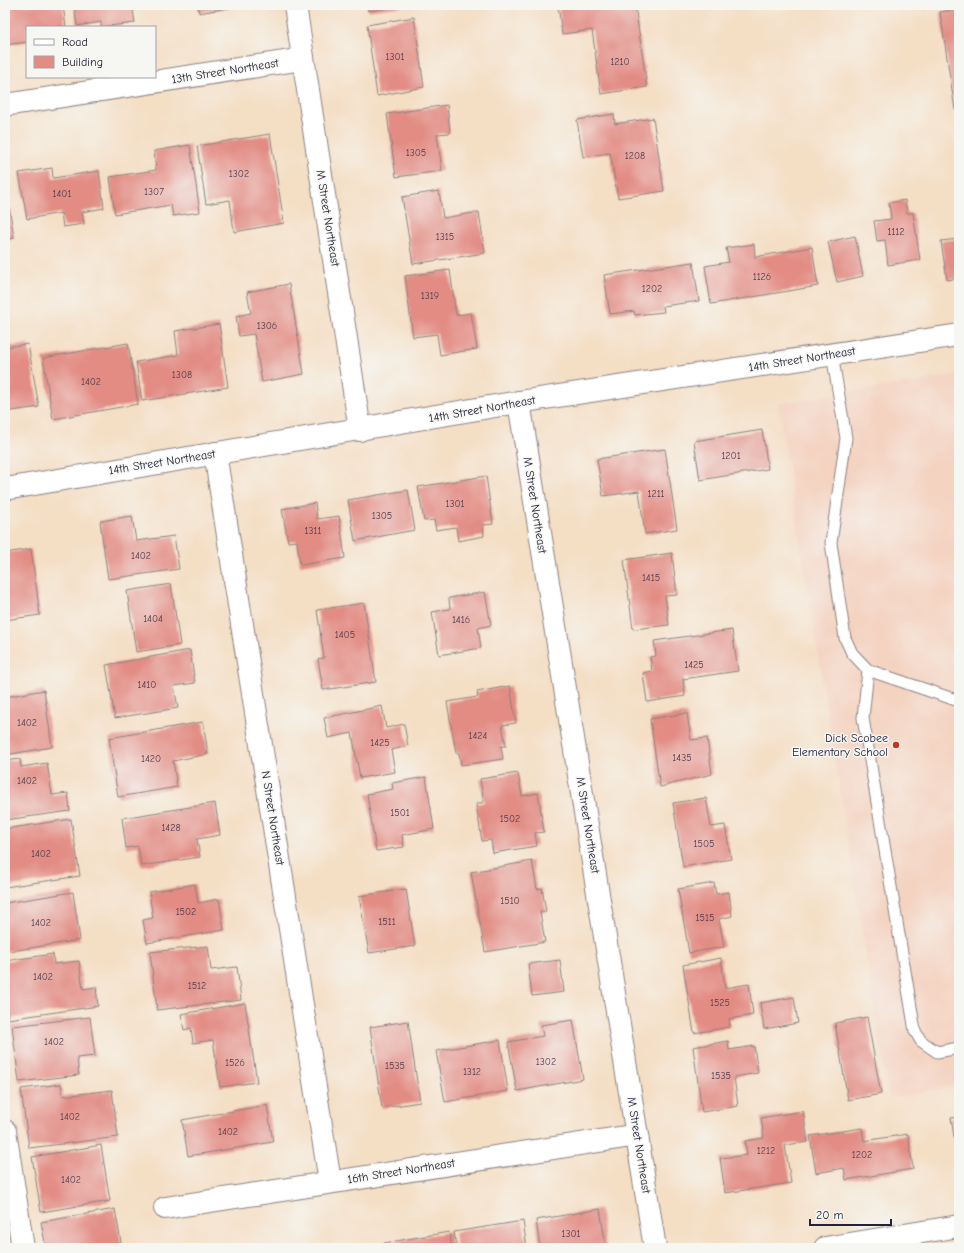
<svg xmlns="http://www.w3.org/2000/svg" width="964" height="1253" font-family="'Comic Neue',sans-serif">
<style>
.built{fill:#f4d3c1}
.building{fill:#e28c84}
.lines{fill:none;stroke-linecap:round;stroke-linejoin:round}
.service-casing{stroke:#8b8080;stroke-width:13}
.minor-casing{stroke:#8b8080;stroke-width:24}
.tertiary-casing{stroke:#8b8080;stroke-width:24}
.service{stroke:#fff;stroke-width:11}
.minor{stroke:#fff;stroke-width:22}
.tertiary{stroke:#fff;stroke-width:22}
.poi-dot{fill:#c8321e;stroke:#f6f6f2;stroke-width:1.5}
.labels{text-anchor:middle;stroke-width:3;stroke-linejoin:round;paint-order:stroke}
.number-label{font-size:10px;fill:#523c4d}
.street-label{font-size:12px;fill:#22223b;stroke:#f6f6f2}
.poi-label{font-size:12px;fill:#22223b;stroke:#f6f6f2;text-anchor:end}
</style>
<rect width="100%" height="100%" fill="#f6f6f2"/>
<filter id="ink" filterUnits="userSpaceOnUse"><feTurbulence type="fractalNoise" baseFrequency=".025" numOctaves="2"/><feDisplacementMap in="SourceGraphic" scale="8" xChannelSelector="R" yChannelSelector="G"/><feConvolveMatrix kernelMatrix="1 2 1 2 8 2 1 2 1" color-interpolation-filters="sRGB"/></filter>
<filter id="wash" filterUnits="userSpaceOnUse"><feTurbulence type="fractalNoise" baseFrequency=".012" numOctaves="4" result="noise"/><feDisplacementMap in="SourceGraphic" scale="16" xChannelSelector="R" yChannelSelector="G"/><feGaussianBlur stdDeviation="0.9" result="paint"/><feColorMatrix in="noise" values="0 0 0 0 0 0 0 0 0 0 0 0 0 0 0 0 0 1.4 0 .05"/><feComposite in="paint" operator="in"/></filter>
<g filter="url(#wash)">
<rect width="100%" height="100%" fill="#f4dec4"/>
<polygon class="built" points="959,375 959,1086 889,1098 778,404"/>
<g id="blocks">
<g class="building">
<polygon points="5,5 63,5 66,27 27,27 27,42 5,45"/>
<polygon points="74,5 159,5 159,6 133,10 135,23 101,27 101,22 77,26"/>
<polygon points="198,5 240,5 240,6 199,13"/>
<polygon points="367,5 403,5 403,6 368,11"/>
<polygon points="558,5 635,5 647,87 601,94 592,30 562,34"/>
<polygon points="921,5 943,5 943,6 922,9"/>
<polygon points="959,9 959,109 955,110 940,12"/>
<polygon points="414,17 424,87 377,96 367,25"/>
<polygon points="447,105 450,133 437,134 442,171 396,177 387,114"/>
<polygon points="614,114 615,124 653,118 664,191 618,198 610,153 583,157 577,120"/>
<polygon points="270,134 284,223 234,232 230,200 206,204 197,146"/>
<polygon points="190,145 200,212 173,216 171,205 115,214 110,177 156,170 154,151"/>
<polygon points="52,168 53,178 99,171 104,208 82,212 84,224 63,227 61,213 27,219 19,173"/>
<polygon points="439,191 443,218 479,212 485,253 413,264 402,197"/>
<polygon points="5,194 7,194 14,238 5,240"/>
<polygon points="905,200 907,213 913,213 920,260 888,265 885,240 877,241 874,221 891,219 889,203"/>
<polygon points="855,236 863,276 837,282 828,242"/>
<polygon points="959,239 959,278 947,280 941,241"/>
<polygon points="754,244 755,257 812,247 818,286 711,304 705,266 729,262 726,248"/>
<polygon points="693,262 699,301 663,306 664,312 635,315 634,311 610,314 604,275"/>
<polygon points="450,270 456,315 471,313 477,349 440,355 437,334 413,337 405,276"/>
<polygon points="289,284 304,374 262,382 254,334 239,336 236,316 251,313 247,292"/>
<polygon points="219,324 228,387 142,401 136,362 178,355 175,331"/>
<polygon points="128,343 138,404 53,419 43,358"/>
<polygon points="28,344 39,407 5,412 5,347"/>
<polygon points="762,430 768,469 700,480 694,441"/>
<polygon points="665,449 677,529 645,534 639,491 603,496 597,459"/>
<polygon points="486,476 493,524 483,525 484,536 458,541 456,527 436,530 434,520 424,521 418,487"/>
<polygon points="408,490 415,530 355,541 348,500"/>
<polygon points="315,503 317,519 339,516 345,558 300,565 297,541 288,542 282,509"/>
<polygon points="132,516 136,541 174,536 179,569 108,579 100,521"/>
<polygon points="31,549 40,615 5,620 5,553"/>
<polygon points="672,553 677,595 665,596 669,625 633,629 624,560"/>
<polygon points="171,584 180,645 136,652 127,591"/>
<polygon points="485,592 491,625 478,628 481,648 439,655 432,612 450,609 449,598"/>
<polygon points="364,603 376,682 323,690 318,659 324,658 317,610"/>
<polygon points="732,630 738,671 683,679 685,696 647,702 643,673 652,671 650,657 656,656 654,641"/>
<polygon points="190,650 195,683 174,686 178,708 115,718 106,665"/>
<polygon points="510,686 516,723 502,725 506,746 501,746 503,759 461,765 459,753 456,753 447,702 478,697 477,692"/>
<polygon points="44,690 52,747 5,755 5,697"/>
<polygon points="382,706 386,728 404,724 408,746 391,750 395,772 360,778 352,733 328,738 324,718"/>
<polygon points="687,713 691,740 707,738 712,774 660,787 650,719"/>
<polygon points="203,722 208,754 173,761 177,787 118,797 109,738"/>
<polygon points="20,759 21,767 47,763 52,795 68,793 70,811 5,820 5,761"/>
<polygon points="518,773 522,796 538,793 544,832 535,833 537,846 493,853 491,840 482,841 476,804 484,802 480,779"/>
<polygon points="426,777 434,829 402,835 404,847 376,851 367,794 393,789 392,783"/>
<polygon points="706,798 711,827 725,825 731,859 683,867 673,803"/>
<polygon points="215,803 220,835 197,839 200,857 141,866 138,846 126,848 122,818"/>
<polygon points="71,819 80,876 5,887 5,829"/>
<polygon points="532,861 537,889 542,888 546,912 540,912 545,942 485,952 471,872"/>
<polygon points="714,883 716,894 729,892 732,916 719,919 724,947 689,953 678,889"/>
<polygon points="195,884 198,903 219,899 224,930 147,943 143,920 153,918 149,892"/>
<polygon points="406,889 415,946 369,953 359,896"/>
<polygon points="73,892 80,940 5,952 5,903"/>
<polygon points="208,946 211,970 237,967 241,1000 157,1010 150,952"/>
<polygon points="53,954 54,964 79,961 83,989 96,987 98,1006 8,1019 5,996 5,961"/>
<polygon points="721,958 725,988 749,984 753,1015 729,1019 730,1027 694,1033 683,965"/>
<polygon points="560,960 564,992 532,996 528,964"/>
<polygon points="794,997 798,1023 764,1029 760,1003"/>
<polygon points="245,1003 257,1082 220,1087 213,1040 193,1043 191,1028 184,1030 181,1014"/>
<polygon points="90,1017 95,1056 77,1058 79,1075 19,1082 12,1026"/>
<polygon points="867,1017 881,1094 848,1100 835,1023"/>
<polygon points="573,1020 583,1079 517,1091 508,1042 543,1036 541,1025"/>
<polygon points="408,1021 420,1102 382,1108 370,1027"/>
<polygon points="500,1040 508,1091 445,1102 436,1051"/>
<polygon points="728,1041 729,1050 754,1046 758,1073 734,1077 738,1106 702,1112 693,1047"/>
<polygon points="61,1084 63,1096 112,1090 118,1137 29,1148 21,1089"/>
<polygon points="267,1105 273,1142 188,1156 182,1120"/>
<polygon points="803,1111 808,1142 785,1145 791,1183 725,1193 720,1158 747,1155 745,1141 764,1138 761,1118"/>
<polygon points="959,1117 959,1161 958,1161 951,1118"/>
<polygon points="862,1128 864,1141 908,1134 913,1169 846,1180 844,1168 816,1173 810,1136"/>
<polygon points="101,1145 110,1201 41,1212 32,1157"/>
<polygon points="115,1209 122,1248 46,1248 41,1222"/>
<polygon points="600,1209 606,1247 540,1248 536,1220"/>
<polygon points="523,1221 527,1248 457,1248 454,1232"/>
<polygon points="449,1232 452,1248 385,1248 384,1243"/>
</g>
</g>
</g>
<g filter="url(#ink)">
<use href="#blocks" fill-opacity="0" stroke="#8b8080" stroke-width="1"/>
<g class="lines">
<g class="service-casing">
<g id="service">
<polyline points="832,354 846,438 831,543 845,638 852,653 868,670 959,701"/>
<polyline points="868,670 863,718 915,1031 921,1041 937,1052 959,1048"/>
</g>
</g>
<g class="minor-casing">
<g id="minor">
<polyline points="295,5 360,430"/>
<polyline points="5,105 303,59"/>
<polyline points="215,453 330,1182"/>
<polyline points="5,1131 23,1248"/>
<polyline points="165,1208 638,1135"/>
<polyline points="825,1248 959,1226"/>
</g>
</g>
<g class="tertiary-casing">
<g id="tertiary">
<polyline points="519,402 655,1248"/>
<polyline points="5,489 519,402 959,335"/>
</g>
</g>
<use href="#service" class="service"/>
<use href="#minor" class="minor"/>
<use href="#tertiary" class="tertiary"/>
</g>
</g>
<circle class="poi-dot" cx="896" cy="745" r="4"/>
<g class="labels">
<g class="number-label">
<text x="395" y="60">1301</text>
<text x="620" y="65">1210</text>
<text x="416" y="156">1305</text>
<text x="635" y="159">1208</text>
<text x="239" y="177">1302</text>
<text x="154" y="195">1307</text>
<text x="62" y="197">1401</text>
<text x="896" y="235">1112</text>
<text x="445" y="240">1315</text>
<text x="762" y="280">1126</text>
<text x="652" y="292">1202</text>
<text x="430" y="299">1319</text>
<text x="267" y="329">1306</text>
<text x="182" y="378">1308</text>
<text x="91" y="385">1402</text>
<text x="731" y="459">1201</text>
<text x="656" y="497">1211</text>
<text x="455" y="507">1301</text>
<text x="382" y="519">1305</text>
<text x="313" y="534">1311</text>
<text x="141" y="559">1402</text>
<text x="651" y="581">1415</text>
<text x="153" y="622">1404</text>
<text x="461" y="623">1416</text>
<text x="345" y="638">1405</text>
<text x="694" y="668">1425</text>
<text x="147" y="688">1410</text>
<text x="27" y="726">1402</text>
<text x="478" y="739">1424</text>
<text x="380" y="746">1425</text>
<text x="682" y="761">1435</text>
<text x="151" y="762">1420</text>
<text x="27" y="784">1402</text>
<text x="400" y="816">1501</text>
<text x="510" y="822">1502</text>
<text x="171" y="831">1428</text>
<text x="704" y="847">1505</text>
<text x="41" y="857">1402</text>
<text x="510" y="904">1510</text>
<text x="186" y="915">1502</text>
<text x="705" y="921">1515</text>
<text x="387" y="925">1511</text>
<text x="41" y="926">1402</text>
<text x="43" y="980">1402</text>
<text x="197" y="989">1512</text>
<text x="720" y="1006">1525</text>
<text x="54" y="1045">1402</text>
<text x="546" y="1065">1302</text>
<text x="235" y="1066">1526</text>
<text x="395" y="1069">1535</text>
<text x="472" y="1075">1312</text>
<text x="721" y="1079">1535</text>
<text x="70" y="1120">1402</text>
<text x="228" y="1135">1402</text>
<text x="766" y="1154">1212</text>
<text x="862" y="1158">1202</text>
<text x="71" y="1183">1402</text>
<text x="571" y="1237">1301</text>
</g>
<g class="street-label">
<text transform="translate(225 71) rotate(-9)" y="4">13th Street Northeast</text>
<text transform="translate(328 218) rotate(81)" y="4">M Street Northeast</text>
<text transform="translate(802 359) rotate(-9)" y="4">14th Street Northeast</text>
<text transform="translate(482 409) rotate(-10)" y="4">14th Street Northeast</text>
<text transform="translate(162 462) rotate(-9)" y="4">14th Street Northeast</text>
<text transform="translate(535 505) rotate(81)" y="4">M Street Northeast</text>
<text transform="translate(273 818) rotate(81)" y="4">N Street Northeast</text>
<text transform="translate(588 825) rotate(81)" y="4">M Street Northeast</text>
<text transform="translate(639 1145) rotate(81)" y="4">M Street Northeast</text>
<text transform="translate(401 1171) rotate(-9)" y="4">16th Street Northeast</text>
</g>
<g class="poi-label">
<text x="888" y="742">Dick Scobee<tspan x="888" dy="14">Elementary School</tspan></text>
</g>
</g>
<rect width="964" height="1253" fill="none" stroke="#f6f6f2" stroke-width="20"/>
<rect x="26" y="26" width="130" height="52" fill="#f6f6f2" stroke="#a1a1a9"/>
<rect x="34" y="39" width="20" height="6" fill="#ffffff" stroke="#a1a1a9"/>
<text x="62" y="46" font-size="12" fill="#22223b">Road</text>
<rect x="34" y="56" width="20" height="12" fill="#e28c84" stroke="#a1a1a9"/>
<text x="62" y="66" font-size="12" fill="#22223b">Building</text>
<path d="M810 1219v6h81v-6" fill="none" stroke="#22223b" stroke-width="2"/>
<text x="816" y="1219" font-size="12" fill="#22223b" stroke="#f6f6f2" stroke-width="3" paint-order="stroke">20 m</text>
</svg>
